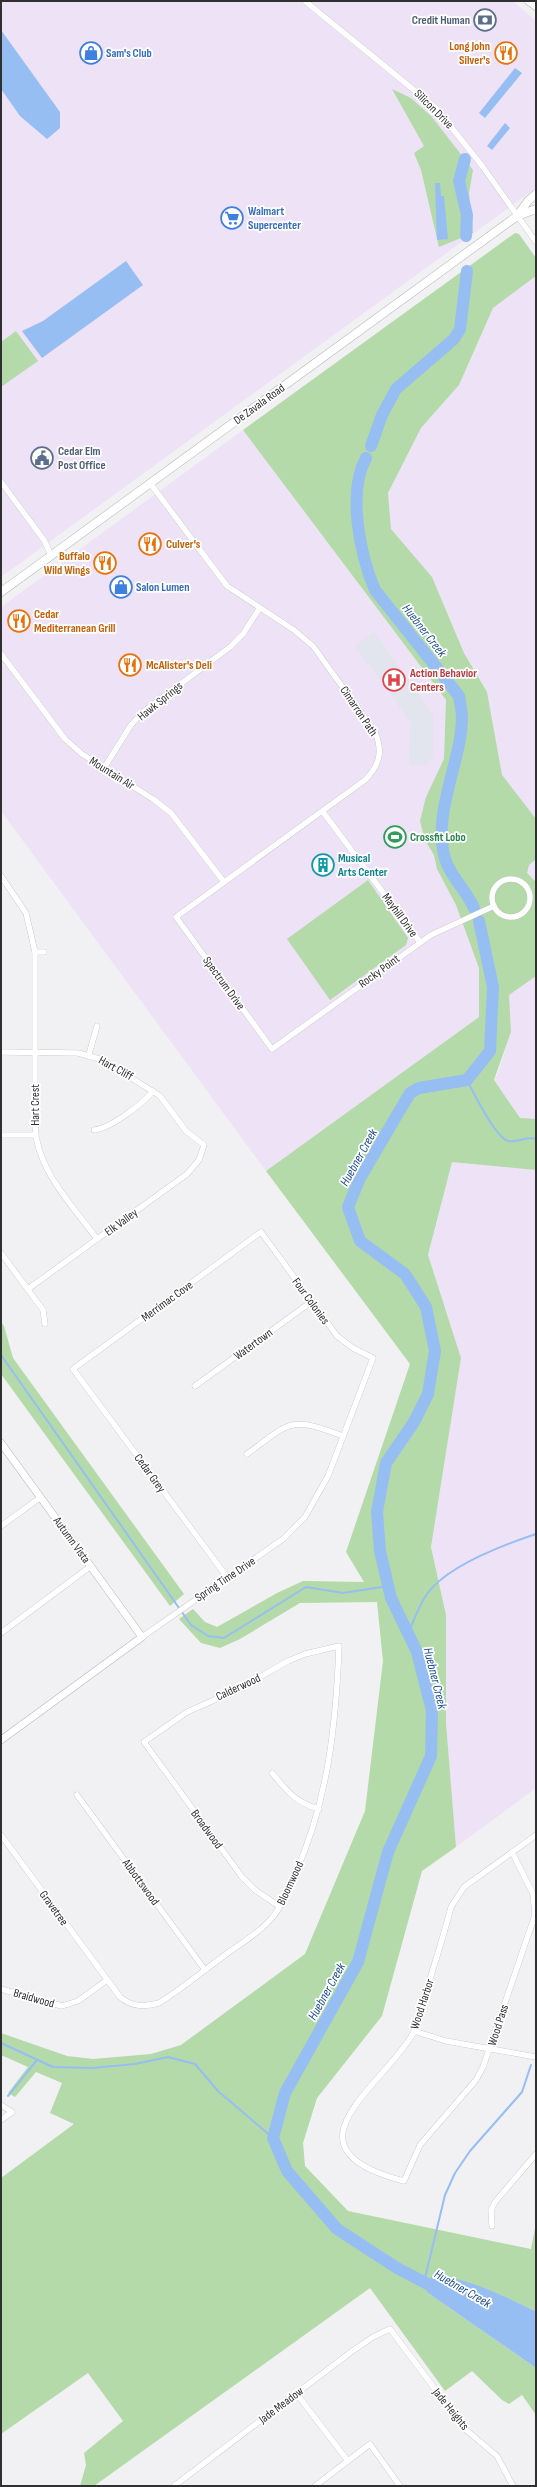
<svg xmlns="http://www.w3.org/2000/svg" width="537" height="2487" font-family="'Sofia Sans Condensed',sans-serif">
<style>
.commercial{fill:#eee2f6}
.built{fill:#e3e5ee}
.green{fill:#b3daa8}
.water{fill:#97bef3}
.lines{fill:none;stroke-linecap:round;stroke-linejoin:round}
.stream{stroke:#97bef3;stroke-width:2}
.river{stroke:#97bef3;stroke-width:12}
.minor-casing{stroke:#b7b7b9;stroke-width:6}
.tertiary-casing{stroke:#b7b7b9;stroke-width:8}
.secondary-casing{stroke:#b7b7b9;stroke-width:9}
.minor{stroke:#fff;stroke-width:5.5}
.tertiary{stroke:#fff;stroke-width:7}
.secondary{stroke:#fff;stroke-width:8}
.labels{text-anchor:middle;stroke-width:3.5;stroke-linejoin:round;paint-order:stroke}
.service-label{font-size:12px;font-weight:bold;fill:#4e5e75;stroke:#fff;text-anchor:end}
.food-label{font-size:12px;font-weight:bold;fill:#c56008;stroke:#fff;text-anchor:start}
.shop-label{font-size:12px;font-weight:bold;fill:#366cbe;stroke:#fff;text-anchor:start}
.street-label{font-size:12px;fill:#303031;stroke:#fff}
.health-label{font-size:12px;font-weight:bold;fill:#be3a42;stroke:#fff;text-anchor:start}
.leisure-label{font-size:12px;font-weight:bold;fill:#27864d;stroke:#fff;text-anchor:start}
.culture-label{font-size:12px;font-weight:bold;fill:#0d838f;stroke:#fff;text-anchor:start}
.water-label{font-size:13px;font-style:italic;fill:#1f4f8f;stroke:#fff}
</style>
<rect width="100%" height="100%" fill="#f1f1f3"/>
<g class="commercial">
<polygon points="1,1 513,1 536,21 536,188 1,577"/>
<polygon points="536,276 536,1788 456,1847 446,1723 446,1615 431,1547 461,1358 428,1256 451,1165 498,1073 511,1032 508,996 266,1171 1,811 1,607 243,430 501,774 487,692 464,653 432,577 391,529 388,493 421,428 459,385 493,308"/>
</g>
<polygon class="built" points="374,632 433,714 433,757 426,765 409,765 410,721 355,646"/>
<g class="green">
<polygon points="392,89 411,98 432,117 473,170 469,193 473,233 439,247 421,170 414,153 424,146"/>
<polygon points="515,233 519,234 536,258 536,276 493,308 459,385 421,428 388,493 391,529 432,577 464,653 487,692 502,775 536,819 536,859 529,865 527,873 536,882 536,976 509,995 511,1032 494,1080 520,1118 536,1119 536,1170 452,1162 428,1255 461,1358 431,1547 446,1615 446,1723 456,1847 422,1871 382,2016 317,2098 303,2143 305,2166 348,2211 531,2249 536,2223 536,2311 486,2289 439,2276 432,2276 428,2293 536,2368 536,2415 522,2395 509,2404 502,2400 472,2371 445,2391 370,2288 94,2486 80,2486 86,2465 84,2453 123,2421 88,2373 1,2434 1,2178 74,2124 50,2113 62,2083 36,2072 15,2097 8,2093 28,2067 1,2055 1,2033 67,2056 93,2059 151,2054 181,2045 305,1954 365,1811 383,1661 377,1602 300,1603 240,1639 220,1648 201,1643 179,1619 193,1609 205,1622 217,1627 277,1593 303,1581 364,1582 346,1552 410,1364 266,1171 479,1017 479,968 456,905 437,869 434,855 425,840 420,821 426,797 444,759 446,700 243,430"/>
<polygon points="16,331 38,361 1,387 1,342"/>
<polygon points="368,880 408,938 406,945 330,1000 287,939"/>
<polygon points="1,1322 4,1326 13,1358 184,1594 170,1606 1,1374"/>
</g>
<g class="water">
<polygon points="1,30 60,112 60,128 47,139 20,116 1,89"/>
<polygon points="515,68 522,73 485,118 479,113"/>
<polygon points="505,123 510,128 492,150 487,146"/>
<polygon points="435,183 440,183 441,196 444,196 448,239 437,240"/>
<polygon points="126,261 143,285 42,358 22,331 43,321"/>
<path d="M432 2276C463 2275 507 2298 536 2311V2368L428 2293 424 2286Z"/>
</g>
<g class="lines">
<g class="stream">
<path d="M467 1080C473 1092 496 1138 508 1141 517 1143 527 1136 536 1139"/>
<polyline points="1,1355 191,1625 208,1636 224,1638 306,1587 343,1593 388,1586"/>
<path d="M408 1633C414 1621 419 1605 427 1594 447 1566 503 1545 536 1534"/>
<polyline points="1,2043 53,2067 92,2068 135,2064 168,2057 195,2064 218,2091 273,2138"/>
<polyline points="8,2096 37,2060"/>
<polyline points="424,2282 445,2195 455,2173 470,2151 522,2092 531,2065"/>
</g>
<g class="river">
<polyline points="465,159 459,181 467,215 466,236"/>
<polyline points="371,446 382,415 396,389 454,339 460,329 467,271"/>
<path d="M366 458C347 492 360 555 375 590L459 696C460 703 462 711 462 717 462 762 429 819 447 864 454 880 467 892 474 908"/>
<polyline points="439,2290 397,2268 337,2229 287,2171 273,2138 285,2093 358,1962 388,1852 431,1756 432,1711 417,1652 391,1598 380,1551 377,1512 386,1463 414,1422 428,1394 435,1351 426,1307 405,1274 360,1241 348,1207 360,1178 410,1093 419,1088 467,1080 490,1051 493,987 479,921"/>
</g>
<g class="minor-casing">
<g id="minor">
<polyline points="305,1 436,108 483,167 536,242"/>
<polyline points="1,482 44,540 51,555"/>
<path d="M150 483 227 586 294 630 313 646 375 732C383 751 380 765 365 780L176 917 272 1049 431 935 494 906"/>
<polyline points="1,654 65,739 82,754 153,799 171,813 224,882"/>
<polyline points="104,768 131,725 143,712 230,647 243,634 259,609"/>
<polyline points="323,812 420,942"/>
<path d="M1 876 26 913 35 952V1125C36 1169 72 1205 97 1239"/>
<circle cx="511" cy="898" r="19"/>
<polyline points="35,952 44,952"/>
<polyline points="1,1052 78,1053 103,1060 160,1096 186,1131 204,1145 199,1160 187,1174 28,1289"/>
<polyline points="89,1054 97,1026"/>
<path d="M94 1130C109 1129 143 1104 153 1091"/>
<polyline points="1,1135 35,1135"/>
<polyline points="1,1253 43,1310 45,1324"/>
<polyline points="195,1386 311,1302"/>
<path d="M247 1454C292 1421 289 1416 343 1436"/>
<polyline points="1,1526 41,1497"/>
<polyline points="1,1633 91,1566"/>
<polyline points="142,1637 283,1539 305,1517 328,1476 373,1358 353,1348 337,1336 261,1232 73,1369 227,1577"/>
<path d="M272 1773C286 1790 296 1803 319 1809"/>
<polyline points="77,1795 205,1970"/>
<path d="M1 1835 120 1997C132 2007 144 2007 159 2003 182 1989 203 1971 225 1955 240 1944 258 1934 271 1919 282 1907 288 1889 295 1874 328 1801 336 1725 339 1646L305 1654 288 1661 237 1690 187 1712 144 1742 242 1877 255 1890 279 1906"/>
<path d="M512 1852 533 1894 535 1915 483 2067 476 2080 420 2145 404 2181C277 2148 381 2089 414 2032 421 2019 423 2003 427 1989 435 1962 444 1935 451 1907L464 1887 536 1835"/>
<polyline points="1,1989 62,2006 78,2001 107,1980"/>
<polyline points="414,2031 446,2041 536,2057"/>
<polyline points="1,2105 12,2112 1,2120"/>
<polyline points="492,2226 491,2210 495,2202 536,2154"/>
<polyline points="296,2393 348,2461"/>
<polyline points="174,2486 351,2352 373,2337 390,2329 465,2429 497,2456 513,2486"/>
<polyline points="315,2486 370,2444 400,2486"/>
</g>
</g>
<g class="tertiary-casing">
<polyline id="tertiary" points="1,1443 142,1637 1,1740"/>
</g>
<g class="secondary-casing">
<g id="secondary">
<polyline points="529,1 536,6"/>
<polyline points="517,216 528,201 536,194"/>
<polyline points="1,592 517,216 536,209"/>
</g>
</g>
<use href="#minor" class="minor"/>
<use href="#tertiary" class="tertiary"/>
<use href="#secondary" class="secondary"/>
</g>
<defs>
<g id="bank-ring" transform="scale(1.15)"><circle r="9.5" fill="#fff" stroke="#5c6f8a" stroke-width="1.5"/><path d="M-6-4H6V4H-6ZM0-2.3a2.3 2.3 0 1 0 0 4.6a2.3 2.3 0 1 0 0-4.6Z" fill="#5c6f8a"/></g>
<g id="shop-ring" transform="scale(1.15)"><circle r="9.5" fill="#fff" stroke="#3f7fe0" stroke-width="1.5"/><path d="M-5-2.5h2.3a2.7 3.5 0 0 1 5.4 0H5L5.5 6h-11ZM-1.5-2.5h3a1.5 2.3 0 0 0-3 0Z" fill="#3f7fe0"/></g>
<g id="restaurant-ring" transform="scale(1.15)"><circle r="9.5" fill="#fff" stroke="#e8710a" stroke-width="1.5"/><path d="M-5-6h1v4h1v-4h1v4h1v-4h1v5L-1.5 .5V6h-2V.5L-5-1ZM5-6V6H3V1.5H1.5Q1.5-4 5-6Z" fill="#e8710a"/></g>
<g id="supermarket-ring" transform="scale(1.15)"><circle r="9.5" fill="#fff" stroke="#3f7fe0" stroke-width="1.5"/><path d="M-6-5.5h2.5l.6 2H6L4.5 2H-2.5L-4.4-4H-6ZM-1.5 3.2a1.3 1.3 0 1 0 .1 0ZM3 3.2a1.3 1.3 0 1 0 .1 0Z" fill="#3f7fe0"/></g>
<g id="civic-ring" transform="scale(1.15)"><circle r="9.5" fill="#fff" stroke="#5c6f8a" stroke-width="1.5"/><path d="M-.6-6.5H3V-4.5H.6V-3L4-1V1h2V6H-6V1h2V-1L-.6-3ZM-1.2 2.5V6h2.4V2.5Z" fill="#5c6f8a"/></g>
<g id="hospital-ring" transform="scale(1.15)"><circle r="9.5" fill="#fff" stroke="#e0444e" stroke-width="1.5"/><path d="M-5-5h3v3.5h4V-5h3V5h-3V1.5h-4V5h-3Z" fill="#e0444e"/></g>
<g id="stadium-ring" transform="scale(1.15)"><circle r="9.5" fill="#fff" stroke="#2e9e5b" stroke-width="1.5"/><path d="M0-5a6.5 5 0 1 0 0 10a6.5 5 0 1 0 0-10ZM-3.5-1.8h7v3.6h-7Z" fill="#2e9e5b"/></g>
<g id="building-ring" transform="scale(1.15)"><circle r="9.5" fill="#fff" stroke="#0f9aa8" stroke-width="1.5"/><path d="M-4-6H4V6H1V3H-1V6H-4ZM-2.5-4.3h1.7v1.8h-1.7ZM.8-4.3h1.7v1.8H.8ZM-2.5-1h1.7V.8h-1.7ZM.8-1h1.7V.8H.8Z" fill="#0f9aa8"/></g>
</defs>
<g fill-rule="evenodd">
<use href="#bank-ring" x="485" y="20"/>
<use href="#shop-ring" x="91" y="53"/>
<use href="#restaurant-ring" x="506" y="53"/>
<use href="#supermarket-ring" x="232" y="218"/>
<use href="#civic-ring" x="42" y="458"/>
<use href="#restaurant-ring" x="150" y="544"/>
<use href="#restaurant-ring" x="105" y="563"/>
<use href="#shop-ring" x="121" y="587"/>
<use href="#restaurant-ring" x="19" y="621"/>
<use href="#restaurant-ring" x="130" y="665"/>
<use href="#hospital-ring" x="394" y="680"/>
<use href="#stadium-ring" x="395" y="837"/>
<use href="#building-ring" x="323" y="865"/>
</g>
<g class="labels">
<g class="service-label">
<text x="470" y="24">Credit Human</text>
<text x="58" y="455" text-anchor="start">Cedar Elm<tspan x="58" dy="14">Post Office</tspan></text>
</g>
<g class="food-label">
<text x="490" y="50" text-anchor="end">Long John<tspan x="490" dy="14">Silver's</tspan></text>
<text x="166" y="548">Culver's</text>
<text x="90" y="560" text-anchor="end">Buffalo<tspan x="90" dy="14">Wild Wings</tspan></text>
<text x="34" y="618">Cedar<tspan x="34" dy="14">Mediterranean Grill</tspan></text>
<text x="146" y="669">McAlister's Deli</text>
</g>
<g class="shop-label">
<text x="106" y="57">Sam's Club</text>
<text x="248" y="215">Walmart<tspan x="248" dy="14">Supercenter</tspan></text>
<text x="136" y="591">Salon Lumen</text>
</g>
<g class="street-label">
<text transform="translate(434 109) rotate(45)" y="4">Silicon Drive</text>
<text transform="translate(259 404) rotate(-36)" y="4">De Zavala Road</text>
<text transform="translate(160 701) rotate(-39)" y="4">Hawk Springs</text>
<text transform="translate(359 711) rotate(56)" y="4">Cimarron Path</text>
<text transform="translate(112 773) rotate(32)" y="4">Mountain Air</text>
<text transform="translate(400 915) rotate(54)" y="4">Mayhill Drive</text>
<text transform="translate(379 971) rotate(-36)" y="4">Rocky Point</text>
<text transform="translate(224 983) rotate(54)" y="4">Spectrum Drive</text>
<text transform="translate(116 1068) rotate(29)" y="4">Hart Cliff</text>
<text transform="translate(35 1105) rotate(-90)" y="4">Hart Crest</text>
<text transform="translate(121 1222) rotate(-36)" y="4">Elk Valley</text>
<text transform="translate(167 1301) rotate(-36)" y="4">Merrimac Cove</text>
<text transform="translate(311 1301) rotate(54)" y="4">Four Colonies</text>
<text transform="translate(253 1344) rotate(-36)" y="4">Watertown</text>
<text transform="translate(150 1473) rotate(54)" y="4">Cedar Grey</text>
<text transform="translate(72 1540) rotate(54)" y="4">Autumn Vista</text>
<text transform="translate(225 1579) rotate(-34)" y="4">Spring Time Drive</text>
<text transform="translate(238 1687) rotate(-25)" y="4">Calderwood</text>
<text transform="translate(207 1829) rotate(54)" y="4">Broadwood</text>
<text transform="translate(141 1882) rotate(54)" y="4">Abbottswood</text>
<text transform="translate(290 1883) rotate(-65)" y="4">Bloomwood</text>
<text transform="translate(54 1908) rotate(54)" y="4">Gravetree</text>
<text transform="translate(34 1998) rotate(16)" y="4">Braidwood</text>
<text transform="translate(422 2004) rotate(-72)" y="4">Wood Harbor</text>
<text transform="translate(498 2025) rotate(-72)" y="4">Wood Pass</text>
<text transform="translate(281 2405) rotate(-37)" y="4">Jade Meadow</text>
<text transform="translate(451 2409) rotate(51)" y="4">Jade Heights</text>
</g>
<g class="health-label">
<text x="410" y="677">Action Behavior<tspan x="410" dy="14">Centers</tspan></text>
</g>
<g class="leisure-label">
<text x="410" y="841">Crossfit Lobo</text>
</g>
<g class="culture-label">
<text x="338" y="862">Musical<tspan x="338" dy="14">Arts Center</tspan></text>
</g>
<g class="water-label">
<text transform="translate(425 630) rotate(52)" y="5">Huebner Creek</text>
<text transform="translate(358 1157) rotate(-61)" y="5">Huebner Creek</text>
<text transform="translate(436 1678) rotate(76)" y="5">Huebner Creek</text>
<text transform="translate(326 1991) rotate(-61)" y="5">Huebner Creek</text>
<text transform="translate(463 2288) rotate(30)" y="5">Huebner Creek</text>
</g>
</g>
<rect width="537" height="2487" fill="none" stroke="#303031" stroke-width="4"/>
</svg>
